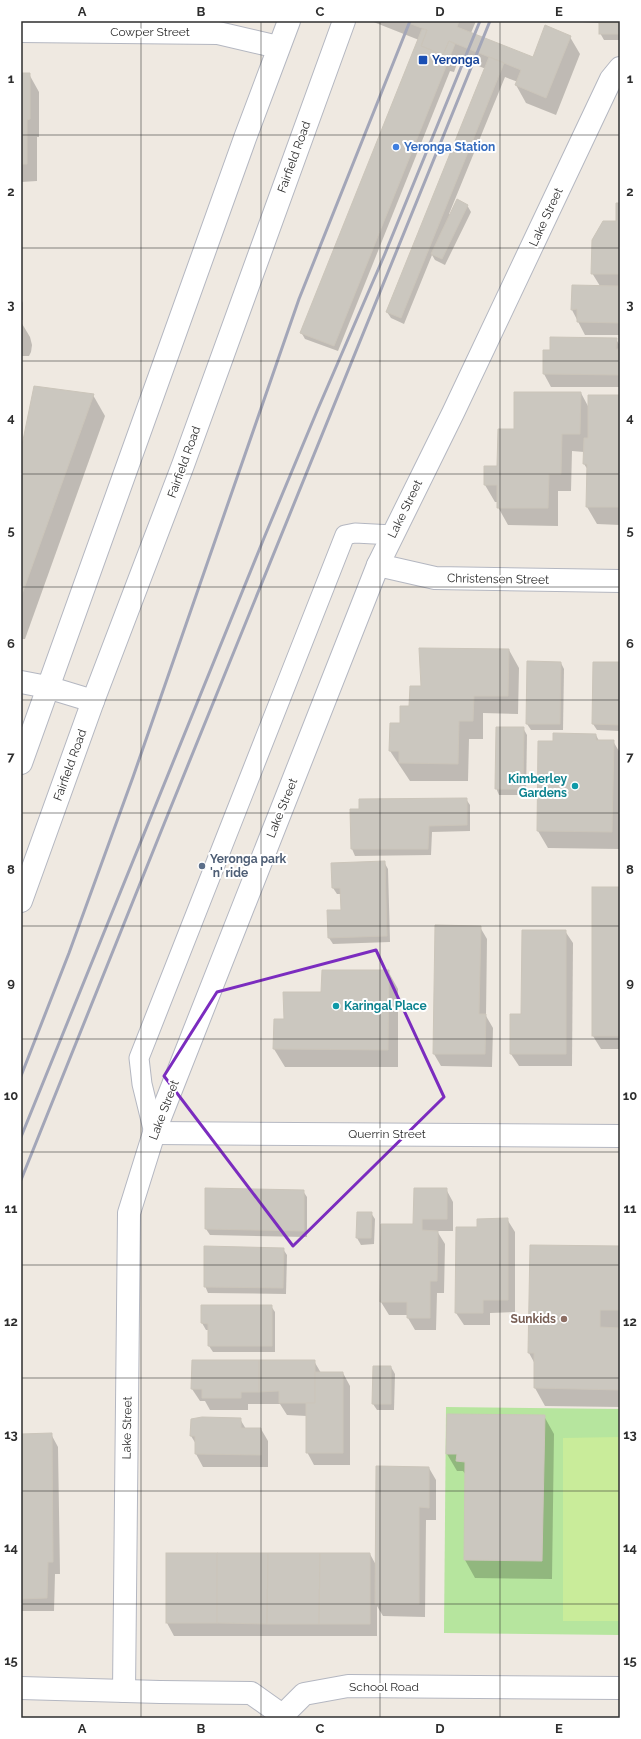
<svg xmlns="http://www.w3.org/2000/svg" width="641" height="1739" font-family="Raleway,sans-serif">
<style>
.green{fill:#b6e59e}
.pitch{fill:#c9ec9a}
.shadow{fill:#0003}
.building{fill:#cbc7bf;stroke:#cbc5ba}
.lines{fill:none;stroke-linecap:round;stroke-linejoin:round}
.service-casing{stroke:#b4b7c1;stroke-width:21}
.minor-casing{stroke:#b4b7c1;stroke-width:24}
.tertiary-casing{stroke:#b4b7c1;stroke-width:24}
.secondary-casing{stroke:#b4b7c1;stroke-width:24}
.service{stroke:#fff;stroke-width:19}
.minor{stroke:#fff;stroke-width:22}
.tertiary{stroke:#fff;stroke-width:22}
.secondary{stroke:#fff;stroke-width:22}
.rail{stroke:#a3a6b8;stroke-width:3}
.marked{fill:none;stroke:#7b2cbf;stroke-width:3;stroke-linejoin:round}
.grid{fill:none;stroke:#2e2e2e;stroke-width:1;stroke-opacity:0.55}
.transit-dot{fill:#1a4fb4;stroke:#fff;stroke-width:1.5}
.shop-dot{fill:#3f7fe0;stroke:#fff;stroke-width:1.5}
.culture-dot{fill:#0f9aa8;stroke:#fff;stroke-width:1.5}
.service-dot{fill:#5c6f8a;stroke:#fff;stroke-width:1.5}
.education-dot{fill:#8d6e63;stroke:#fff;stroke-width:1.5}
.labels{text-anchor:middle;stroke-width:4;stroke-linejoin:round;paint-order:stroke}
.street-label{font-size:12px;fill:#2e2e2e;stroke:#fff}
.transit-label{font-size:12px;font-weight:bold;fill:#164399;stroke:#fff;text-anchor:start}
.shop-label{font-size:12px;font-weight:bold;fill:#366cbe;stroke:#fff;text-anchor:start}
.culture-label{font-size:12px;font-weight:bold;fill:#0d838f;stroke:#fff;text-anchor:end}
.service-label{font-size:12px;font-weight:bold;fill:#4e5e75;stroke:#fff;text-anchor:start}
.education-label{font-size:12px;font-weight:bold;fill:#785e54;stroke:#fff;text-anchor:end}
.neatline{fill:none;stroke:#2e2e2e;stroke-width:1.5}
.grid-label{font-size:13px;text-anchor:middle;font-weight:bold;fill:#2e2e2e}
</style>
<rect width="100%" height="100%" fill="#efe9e1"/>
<polygon class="green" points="446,1407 620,1409 620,1635 444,1633"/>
<polygon class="pitch" points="620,1437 620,1621 563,1621 563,1438"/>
<g class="shadow">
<polygon points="371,21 476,21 471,33 533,58 570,37 580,54 556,115 526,103 516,85 518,82 505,77 449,214 451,214 467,205 471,212 445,265 435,260 432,255 404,324 391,318 387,312 486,69 459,58 454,72 450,71 338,351 305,339 301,332 419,40"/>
<polygon points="582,21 620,21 620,40 604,40 600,33 600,23 582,22"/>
<polygon points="21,74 29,74 39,92 39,137 37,137 37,181 21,182"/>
<polygon points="620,204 620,335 585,335 572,310 600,286 592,273 617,222"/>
<polygon points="21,299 23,303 23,320 21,320"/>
<polygon points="21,322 30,337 32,345 31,352 29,356 21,356"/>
<polygon points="616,339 620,346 620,387 551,387 544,374 544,351"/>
<polygon points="21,369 22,372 21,393"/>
<polygon points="581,393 589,408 620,396 620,525 597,524 587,507 588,470 584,464 584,452 572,451 571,491 558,491 558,526 508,525 498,507 498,502 495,502 485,485 498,467 515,430"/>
<polygon points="93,395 105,416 25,639 21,639 21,455"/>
<polygon points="509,650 519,668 518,714 483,713 483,739 469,739 468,781 410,781 390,751 401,724 422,687"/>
<polygon points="561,663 564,669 563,730 531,730 527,724"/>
<polygon points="594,663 620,663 620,731 597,730 593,724"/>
<polygon points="523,728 527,735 526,795 499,795 496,788"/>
<polygon points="596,735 599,741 613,741 620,753 620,849 548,848 538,831 554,742"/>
<polygon points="466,799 470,805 470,831 432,832 431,855 355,856 352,849 351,810"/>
<polygon points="384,862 388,869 390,942 333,944 329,938 342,911 341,894 337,894 333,888"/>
<polygon points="593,888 620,888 620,1049 601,1049 593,1036"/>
<polygon points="480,927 487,939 486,1016 493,1028 492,1067 441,1066 434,1054"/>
<polygon points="565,931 573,943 572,1066 519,1066 511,1054 522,1015"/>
<polygon points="388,971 398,989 398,1067 285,1067 274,1049 275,1020 285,1020"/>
<polygon points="446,1189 453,1202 453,1231 437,1231 445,1244 444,1293 437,1293 436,1330 415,1330 408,1318 408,1315 389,1315 381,1302 382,1225 414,1225"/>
<polygon points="303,1191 307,1197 307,1237 210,1235 206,1229"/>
<polygon points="358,1213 371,1213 375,1219 374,1244 361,1245 357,1238"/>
<polygon points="507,1219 515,1232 515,1312 490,1313 490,1325 464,1325 456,1313 478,1228"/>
<polygon points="620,1247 620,1407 545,1406 535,1388 535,1364 529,1353"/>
<polygon points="283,1249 287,1255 286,1294 208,1293 205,1286"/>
<polygon points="271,1306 275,1312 275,1352 213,1352 209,1346 209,1330 206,1330 202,1323"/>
<polygon points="314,1361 321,1373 343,1373 350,1386 350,1465 314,1465 307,1452 307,1416 287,1415 280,1404 248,1404 248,1410 210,1410 205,1401 200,1401 192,1389"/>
<polygon points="391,1367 395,1374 394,1410 377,1410 373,1404"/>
<polygon points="544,1416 554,1434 552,1579 475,1578 465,1560 466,1475 463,1471 457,1471 447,1454"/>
<polygon points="240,1419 246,1429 261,1429 268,1441 268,1467 203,1467 196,1454 196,1444 191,1436"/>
<polygon points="51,1434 58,1447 60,1574 55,1574 54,1611 21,1611 21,1435"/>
<polygon points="429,1468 436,1480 436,1520 426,1520 425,1617 383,1616 377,1606 377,1636 174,1636 167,1623 370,1554 376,1565"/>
</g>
<g class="building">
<polygon points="403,21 459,21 457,27 533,57 545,25 571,36 546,98 515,85 521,70 504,63 449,41 443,55 421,46 427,30"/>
<rect x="599" y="21" width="21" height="2"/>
<rect x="599" y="23" width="21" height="11"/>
<polygon points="422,29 427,30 421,46 443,55 449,41 455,44 334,346 300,333"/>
<polygon points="489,57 504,63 401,318 386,312"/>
<polygon points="21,73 30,73 30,119 27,120 27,164 21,164"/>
<polygon points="457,199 468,205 442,259 431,254"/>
<polygon points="616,203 620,203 620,274 591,274 592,240 603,221 616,221"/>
<polygon points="572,285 620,286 620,323 577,322 577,309 571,310"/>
<polygon points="550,337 617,338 616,349 619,349 619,375 543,374 543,350 550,350"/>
<polygon points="34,386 94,394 21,597 21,450"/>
<polygon points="514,392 581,392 580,434 562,434 561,474 549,474 548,508 497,508 497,485 484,485 484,466 497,466 498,429 514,429"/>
<polygon points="588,395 620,395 620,507 586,507 587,464 583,464 584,438 588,438"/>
<polygon points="419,648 509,649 508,696 474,696 473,721 459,721 458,764 399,763 399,751 389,751 390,723 400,723 400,706 409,706 410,686 421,686"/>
<polygon points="527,661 561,662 560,724 526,724"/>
<polygon points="593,662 620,662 620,725 592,724"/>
<polygon points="496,727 524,727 523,789 495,789"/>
<polygon points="553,733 596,734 596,740 614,740 612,832 537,831 538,741 553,741"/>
<polygon points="467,798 467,825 429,826 428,849 351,849 350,809 359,809 359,799"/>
<polygon points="385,861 387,936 328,938 327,910 341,910 340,888 332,888 331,863"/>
<rect x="592" y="887" width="28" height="149"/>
<polygon points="435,925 481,926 479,1014 486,1014 485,1054 433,1054"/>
<polygon points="522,930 566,930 566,1054 510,1054 510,1014 521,1014"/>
<polygon points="322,970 389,970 388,1050 273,1049 274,1019 284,1019 283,992 321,992"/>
<polygon points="205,1188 304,1190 304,1231 205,1229"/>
<polygon points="414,1188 447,1188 447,1219 422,1219 422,1230 438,1231 437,1281 430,1281 430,1318 407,1318 407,1302 380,1302 381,1224 413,1224"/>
<polygon points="357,1212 372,1212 371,1238 356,1238"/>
<polygon points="508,1218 508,1300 483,1300 483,1313 455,1313 456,1227 477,1227 477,1219"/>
<polygon points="530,1245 620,1246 620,1310 600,1310 600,1327 620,1328 620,1390 534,1388 534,1353 528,1353"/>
<polygon points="204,1246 284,1248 283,1288 204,1287"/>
<polygon points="201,1305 272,1305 272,1346 208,1346 208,1324 201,1323"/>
<polygon points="192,1360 259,1360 259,1392 241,1392 241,1398 202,1398 202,1389 191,1389"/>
<polygon points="259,1360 315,1360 315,1403 279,1403 279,1391 259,1392"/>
<polygon points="373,1366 391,1366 391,1404 372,1404"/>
<polygon points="315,1372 343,1372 343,1453 306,1453 306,1403 315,1403"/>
<polygon points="447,1414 545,1415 542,1561 464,1560 465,1462 456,1461 457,1454 446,1454"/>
<polygon points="202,1417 241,1418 241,1428 261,1428 261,1455 195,1454 195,1436 190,1436 191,1419"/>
<polygon points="52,1433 53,1562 48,1562 47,1598 21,1599 21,1434"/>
<polygon points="376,1466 429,1467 429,1508 419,1507 419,1604 375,1604"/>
<rect x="166" y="1553" width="51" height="70"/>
<polygon points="217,1553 268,1553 267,1624 217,1623"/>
<polygon points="268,1553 320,1553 319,1624 267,1624"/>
<polygon points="320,1553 370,1553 370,1624 319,1624"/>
</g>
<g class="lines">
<g class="service-casing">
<polyline id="service" points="154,1133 142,1084 139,1058 345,535 355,533 393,535"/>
</g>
<g class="minor-casing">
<g id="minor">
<polyline points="21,31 218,33 278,47"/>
<polyline points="378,565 435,578 620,581"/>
<polyline points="21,682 47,687 93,701"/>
<polyline points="154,1133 620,1136"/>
<polyline points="21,1688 160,1692 251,1693 282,1715"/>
<polyline points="124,1691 129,1213 154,1133 378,565 453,413 611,79 620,68"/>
</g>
</g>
<g class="tertiary-casing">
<polyline id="tertiary" points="280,1718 304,1694 348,1686 620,1688"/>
</g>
<g class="secondary-casing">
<g id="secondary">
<polyline points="21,763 245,138 289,21"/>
<polyline points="21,901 93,701 183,465 344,21"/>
</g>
</g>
<use href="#service" class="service"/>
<use href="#minor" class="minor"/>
<use href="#tertiary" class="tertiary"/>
<use href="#secondary" class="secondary"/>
<g class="rail">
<polyline points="21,1076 69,953 133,777 299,299 410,21"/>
<polyline points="21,1137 264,538 317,411 384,256 480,21"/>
<polyline points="21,1180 164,824 490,21"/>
</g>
</g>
<path class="marked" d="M376 950 444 1097 293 1246 164 1076 217 992Z"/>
<path class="grid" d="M141 21V1718M261 21V1718M380 21V1718M500 21V1718M21 135H620M21 248H620M21 361H620M21 474H620M21 587H620M21 700H620M21 813H620M21 926H620M21 1039H620M21 1152H620M21 1265H620M21 1378H620M21 1491H620M21 1604H620"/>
<rect class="transit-dot" x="418" y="55" width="10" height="10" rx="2"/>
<circle class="shop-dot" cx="396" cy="147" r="4"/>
<g class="culture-dot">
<circle cx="575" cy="786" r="4"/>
<circle cx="336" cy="1006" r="4"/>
</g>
<circle class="service-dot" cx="202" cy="866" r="4"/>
<circle class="education-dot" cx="564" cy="1319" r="4"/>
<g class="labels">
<g class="street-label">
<text x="150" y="36">Cowper Street</text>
<text transform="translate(294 157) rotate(-70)" y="4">Fairfield Road</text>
<text transform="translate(546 217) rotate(-65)" y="4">Lake Street</text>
<text transform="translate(184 462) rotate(-70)" y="4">Fairfield Road</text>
<text transform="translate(405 509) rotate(-64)" y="4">Lake Street</text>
<text transform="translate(498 579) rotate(1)" y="4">Christensen Street</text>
<text transform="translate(70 765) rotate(-70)" y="4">Fairfield Road</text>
<text transform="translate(282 808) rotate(-68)" y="4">Lake Street</text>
<text transform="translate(164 1110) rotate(-69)" y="4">Lake Street</text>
<text x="387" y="1138">Querrin Street</text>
<text transform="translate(127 1428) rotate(-89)" y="4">Lake Street</text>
<text x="384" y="1691">School Road</text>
</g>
<g class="transit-label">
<text x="432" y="64">Yeronga</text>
</g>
<g class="shop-label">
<text x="404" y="151">Yeronga Station</text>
</g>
<g class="culture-label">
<text x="567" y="783">Kimberley<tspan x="567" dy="14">Gardens</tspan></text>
<text x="344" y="1010" text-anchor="start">Karingal Place</text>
</g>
<g class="service-label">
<text x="210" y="863">Yeronga park<tspan x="210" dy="14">'n' ride</tspan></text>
</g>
<g class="education-label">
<text x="556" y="1323">Sunkids</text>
</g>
</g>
<rect width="641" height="1739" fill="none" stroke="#ffffff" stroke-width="44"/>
<rect x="22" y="22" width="597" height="1695" class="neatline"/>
<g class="grid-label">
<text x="82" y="16">A</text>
<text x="201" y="16">B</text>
<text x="320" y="16">C</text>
<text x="440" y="16">D</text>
<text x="559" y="16">E</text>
<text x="11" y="83">1</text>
<text x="630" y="83">1</text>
<text x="11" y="196">2</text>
<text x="630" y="196">2</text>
<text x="11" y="309">3</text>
<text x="630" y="309">3</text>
<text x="11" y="422">4</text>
<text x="630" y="422">4</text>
<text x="11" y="535">5</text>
<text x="630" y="535">5</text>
<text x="11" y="648">6</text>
<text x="630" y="648">6</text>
<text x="11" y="761">7</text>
<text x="630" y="761">7</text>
<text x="11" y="874">8</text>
<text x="630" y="874">8</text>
<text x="11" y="987">9</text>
<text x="630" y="987">9</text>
<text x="11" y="1100">10</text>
<text x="630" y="1100">10</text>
<text x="11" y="1213">11</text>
<text x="630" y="1213">11</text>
<text x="11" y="1326">12</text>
<text x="630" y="1326">12</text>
<text x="11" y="1439">13</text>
<text x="630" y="1439">13</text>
<text x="11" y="1552">14</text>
<text x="630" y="1552">14</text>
<text x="11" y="1665">15</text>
<text x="630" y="1665">15</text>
<text x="82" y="1733">A</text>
<text x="201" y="1733">B</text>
<text x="320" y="1733">C</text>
<text x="440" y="1733">D</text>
<text x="559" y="1733">E</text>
</g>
</svg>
